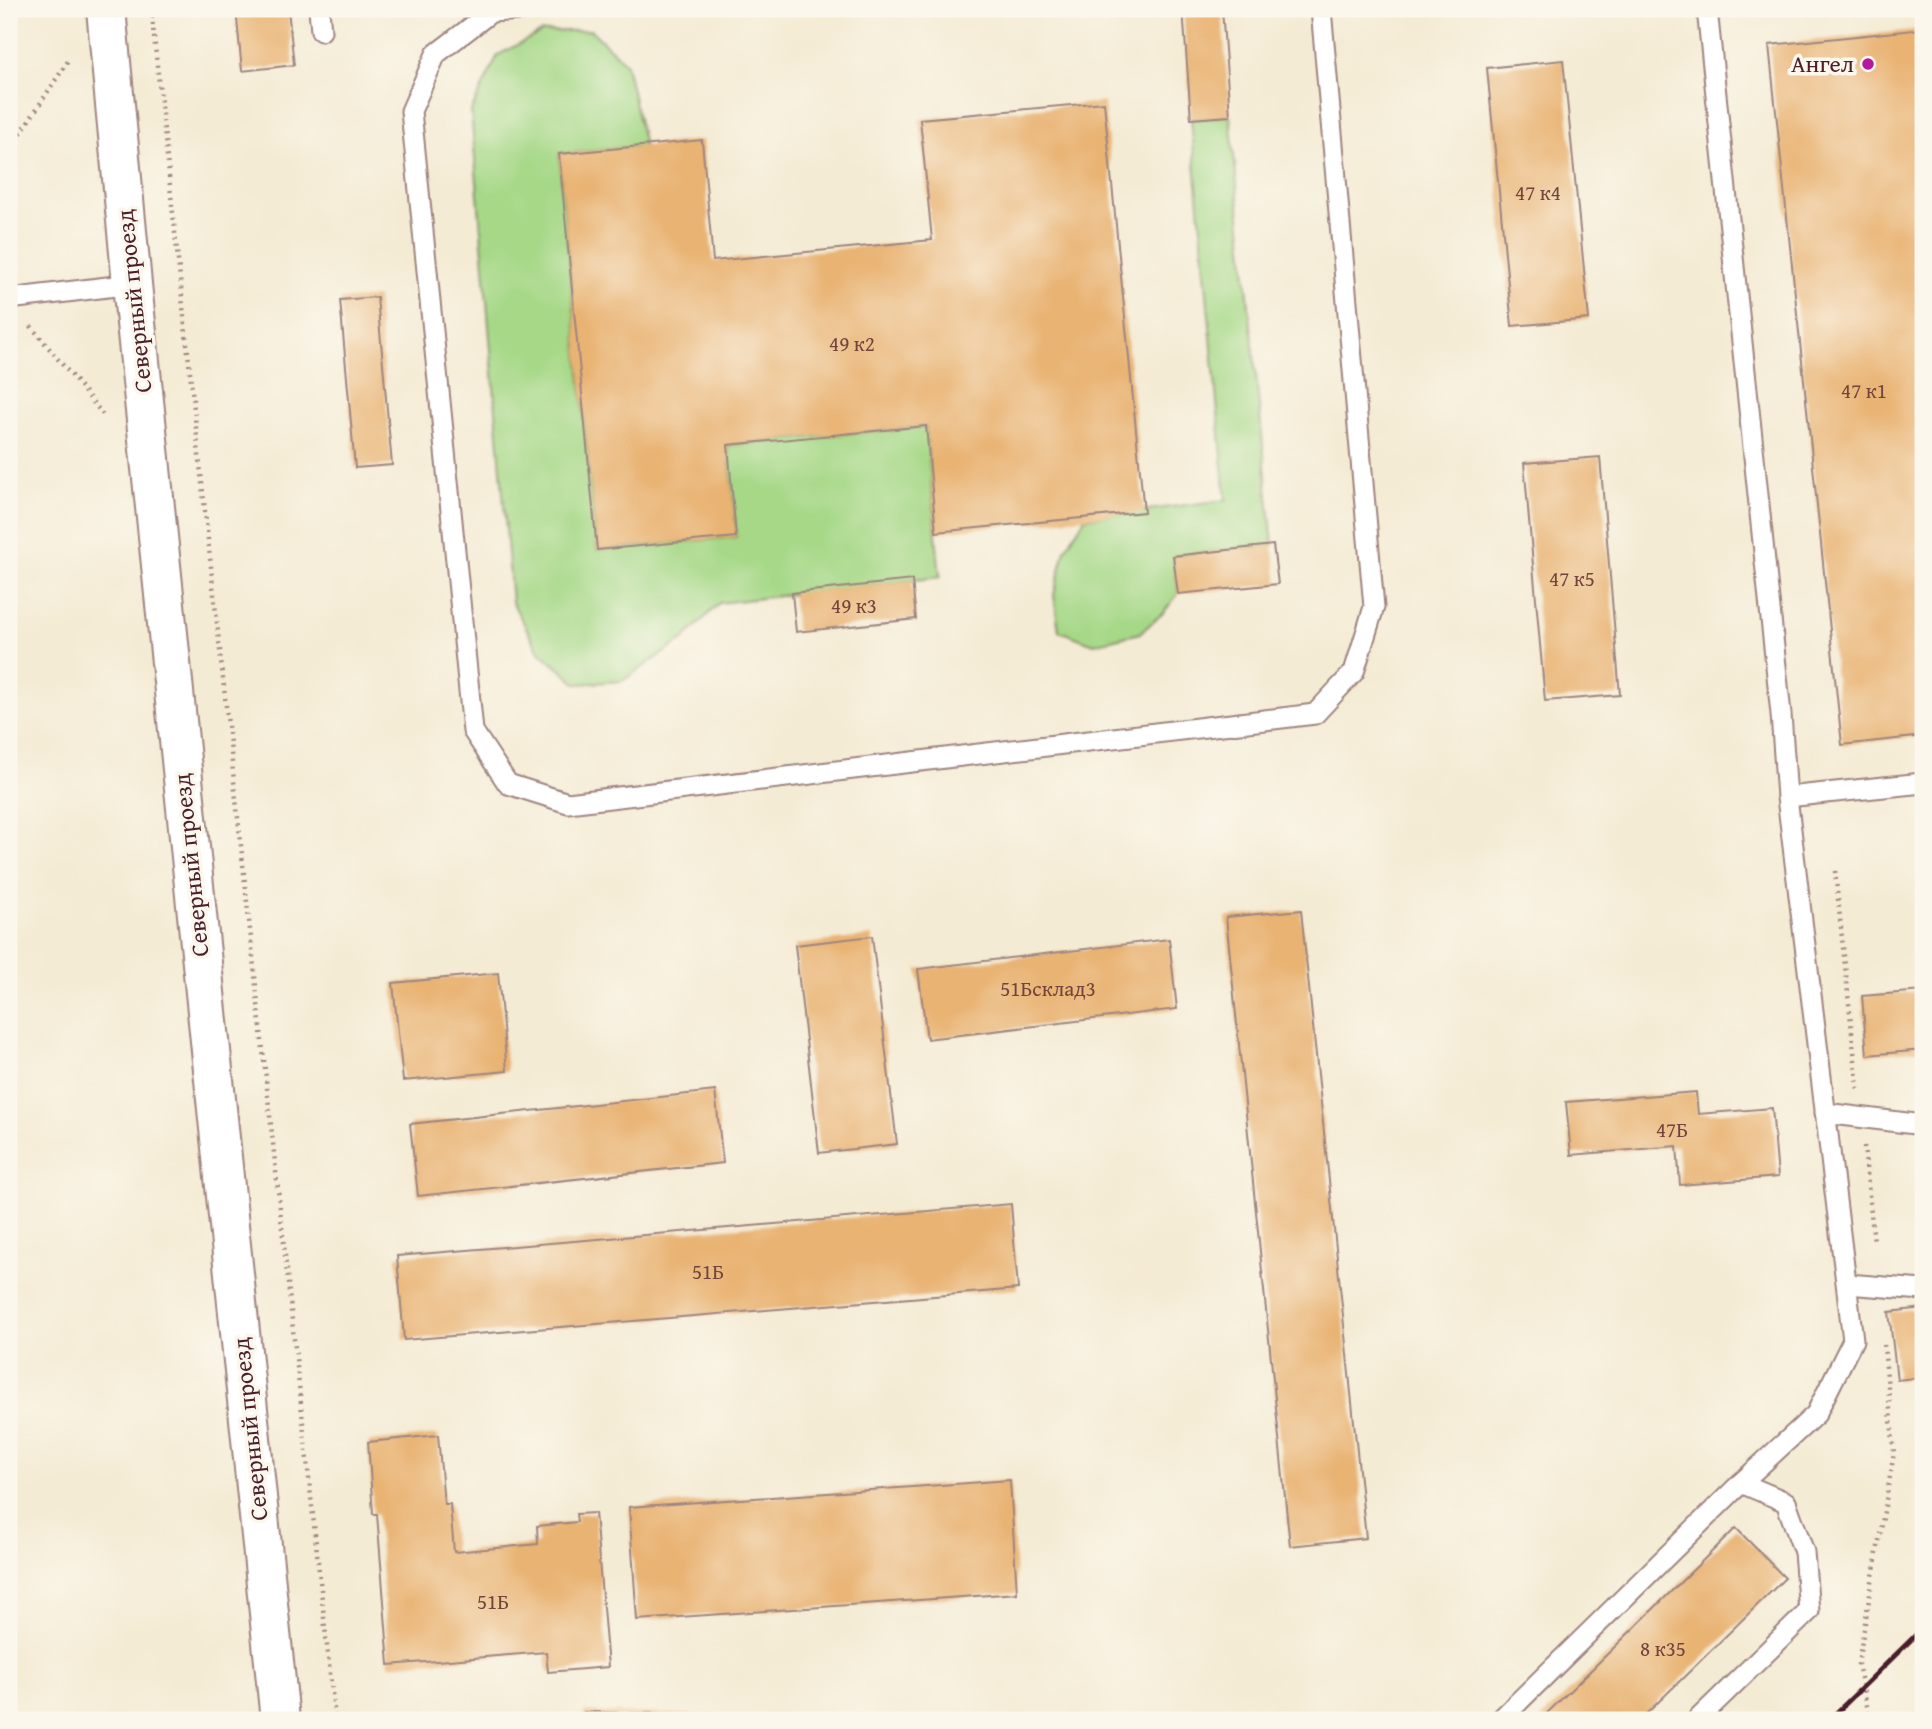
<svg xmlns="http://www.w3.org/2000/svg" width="1932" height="1729" font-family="'Gentium Book Plus',serif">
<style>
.green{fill:#a6d887;stroke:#787c59;stroke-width:2}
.building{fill:#e9b373}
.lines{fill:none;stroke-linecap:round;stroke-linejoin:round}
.lane-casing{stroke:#9f8580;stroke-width:23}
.street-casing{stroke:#9f8580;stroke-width:42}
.path{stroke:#9f8580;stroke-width:4.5;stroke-dasharray:2 5;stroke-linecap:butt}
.lane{stroke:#fff;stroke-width:19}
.street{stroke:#fff;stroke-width:38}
.tram{stroke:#4a1f2b;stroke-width:2}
.rail{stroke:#4a1f2b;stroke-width:5}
.poi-dot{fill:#b5179e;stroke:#fbf7ec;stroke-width:2.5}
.labels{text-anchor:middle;stroke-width:7;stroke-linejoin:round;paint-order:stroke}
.number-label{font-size:21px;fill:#72443d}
.poi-label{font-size:24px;fill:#4a1f2b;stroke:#fbf7ec;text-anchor:end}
.street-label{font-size:24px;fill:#4a1f2b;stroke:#fbf7ec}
</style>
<rect width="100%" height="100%" fill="#fbf7ec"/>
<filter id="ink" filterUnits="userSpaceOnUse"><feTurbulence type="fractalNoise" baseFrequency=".0143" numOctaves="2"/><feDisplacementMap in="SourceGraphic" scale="14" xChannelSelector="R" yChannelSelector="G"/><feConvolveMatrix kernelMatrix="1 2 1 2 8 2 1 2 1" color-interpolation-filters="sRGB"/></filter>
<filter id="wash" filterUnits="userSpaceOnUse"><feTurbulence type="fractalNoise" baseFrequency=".00686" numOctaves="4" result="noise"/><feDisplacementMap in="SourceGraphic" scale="28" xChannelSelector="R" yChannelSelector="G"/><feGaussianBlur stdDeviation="1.57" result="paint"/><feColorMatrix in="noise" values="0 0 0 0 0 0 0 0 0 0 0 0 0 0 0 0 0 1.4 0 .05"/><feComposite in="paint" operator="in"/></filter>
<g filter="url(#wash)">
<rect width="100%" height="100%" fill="#f4ebd4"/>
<g class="green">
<polygon points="591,30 626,64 644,146 559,154 597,550 736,537 728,445 926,426 940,577 719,603 683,640 622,681 577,684 539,651 512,602 471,111 498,55 542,32"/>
<polygon points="1230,116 1273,545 1174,556 1178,594 1163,613 1140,633 1094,644 1059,631 1054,595 1065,550 1085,518 1226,500 1191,119"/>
</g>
<g id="blocks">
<g class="building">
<polygon points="236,9 288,9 294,65 242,71"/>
<polygon points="1183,9 1222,9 1230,116 1191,119"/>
<polygon points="1923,29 1923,736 1842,745 1769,45"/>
<polygon points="1563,60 1589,319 1512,326 1487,68"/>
<polygon points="1104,102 1144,512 936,532 926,426 728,445 736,537 597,550 559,154 702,140 713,261 932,240 920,119"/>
<polygon points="377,297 392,465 355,468 340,300"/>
<polygon points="1600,457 1620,695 1545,701 1524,463"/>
<polygon points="1273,545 1278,584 1178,594 1173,556"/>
<polygon points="912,580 916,619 796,632 792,593"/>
<polygon points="1301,910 1366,1538 1290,1546 1226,917"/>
<polygon points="872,936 897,1144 819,1153 795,945"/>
<polygon points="1169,939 1177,1009 927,1039 918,969"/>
<polygon points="498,973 507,1071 403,1081 393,983"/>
<polygon points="1923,991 1923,1050 1867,1055 1862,996"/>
<polygon points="715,1091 723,1163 418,1196 410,1124"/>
<polygon points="1696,1092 1698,1114 1772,1108 1778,1177 1680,1185 1677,1146 1571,1155 1566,1102"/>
<polygon points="1011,1204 1018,1289 404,1340 397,1256"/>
<polygon points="1923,1308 1923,1377 1897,1380 1889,1312"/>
<polygon points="438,1435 444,1504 450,1504 454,1552 538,1544 537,1526 577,1522 576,1514 595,1513 608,1667 548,1672 546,1652 389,1665 377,1514 373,1514 368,1442"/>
<polygon points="1010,1480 1017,1593 637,1620 629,1507"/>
<polygon points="1736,1528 1785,1578 1640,1720 1540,1720"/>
<polygon points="584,1712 723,1715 723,1720 583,1720"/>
</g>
</g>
</g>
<g filter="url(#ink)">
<use href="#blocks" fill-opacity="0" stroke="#9f8580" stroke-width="2"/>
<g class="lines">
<g class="lane-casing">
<g id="lane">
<polyline points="319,9 321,31"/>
<polyline points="535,9 491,12 436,54 411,111 473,731 508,784 568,803 1315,714 1354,672 1374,607 1321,9"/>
<polyline points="9,299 132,284"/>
<polyline points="1787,797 1923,783"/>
<polyline points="1825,1113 1923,1125"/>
<polyline points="1847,1284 1923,1290"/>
<polyline points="1500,1720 1741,1483 1816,1414 1853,1340 1787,797 1781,714 1707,9"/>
<polyline points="1697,1720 1809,1611 1804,1552 1786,1502 1741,1483"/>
</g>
</g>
<g class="street-casing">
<polyline id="street" points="106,9 132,284 280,1720"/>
</g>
<g class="path">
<polyline points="151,9 335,1720"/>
<polyline points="9,151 70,58"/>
<polyline points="31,326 105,417"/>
<polyline points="1835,871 1858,1089"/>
<polyline points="1864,1146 1874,1242"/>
<polyline points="1870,1720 1858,1664 1894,1453 1884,1345"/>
</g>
<use href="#lane" class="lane"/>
<use href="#street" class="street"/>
<polyline class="tram" points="9,1692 12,1671"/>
<g class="rail">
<polyline points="1829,1720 1923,1628"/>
<polyline points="1917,1720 1923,1714"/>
</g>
</g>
</g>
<circle class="poi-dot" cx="1868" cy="64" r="7"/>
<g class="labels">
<g class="number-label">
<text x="1538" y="200">47 к4</text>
<text x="852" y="351">49 к2</text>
<text x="1864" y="398">47 к1</text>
<text x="1572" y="586">47 к5</text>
<text x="854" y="613">49 к3</text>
<text x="1048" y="996">51Бсклад3</text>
<text x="1672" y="1137">47Б</text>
<text x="708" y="1279">51Б</text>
<text x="493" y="1609">51Б</text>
<text x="1663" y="1656">8 к35</text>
</g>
<g class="poi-label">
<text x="1854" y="72">Ангел</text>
</g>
<g class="street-label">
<text transform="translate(134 301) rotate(-96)" y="8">Северный проезд</text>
<text transform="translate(191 865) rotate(-96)" y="8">Северный проезд</text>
<text transform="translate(250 1429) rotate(-96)" y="8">Северный проезд</text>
</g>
</g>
<rect width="1932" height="1729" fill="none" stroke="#fbf7ec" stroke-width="35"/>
</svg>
